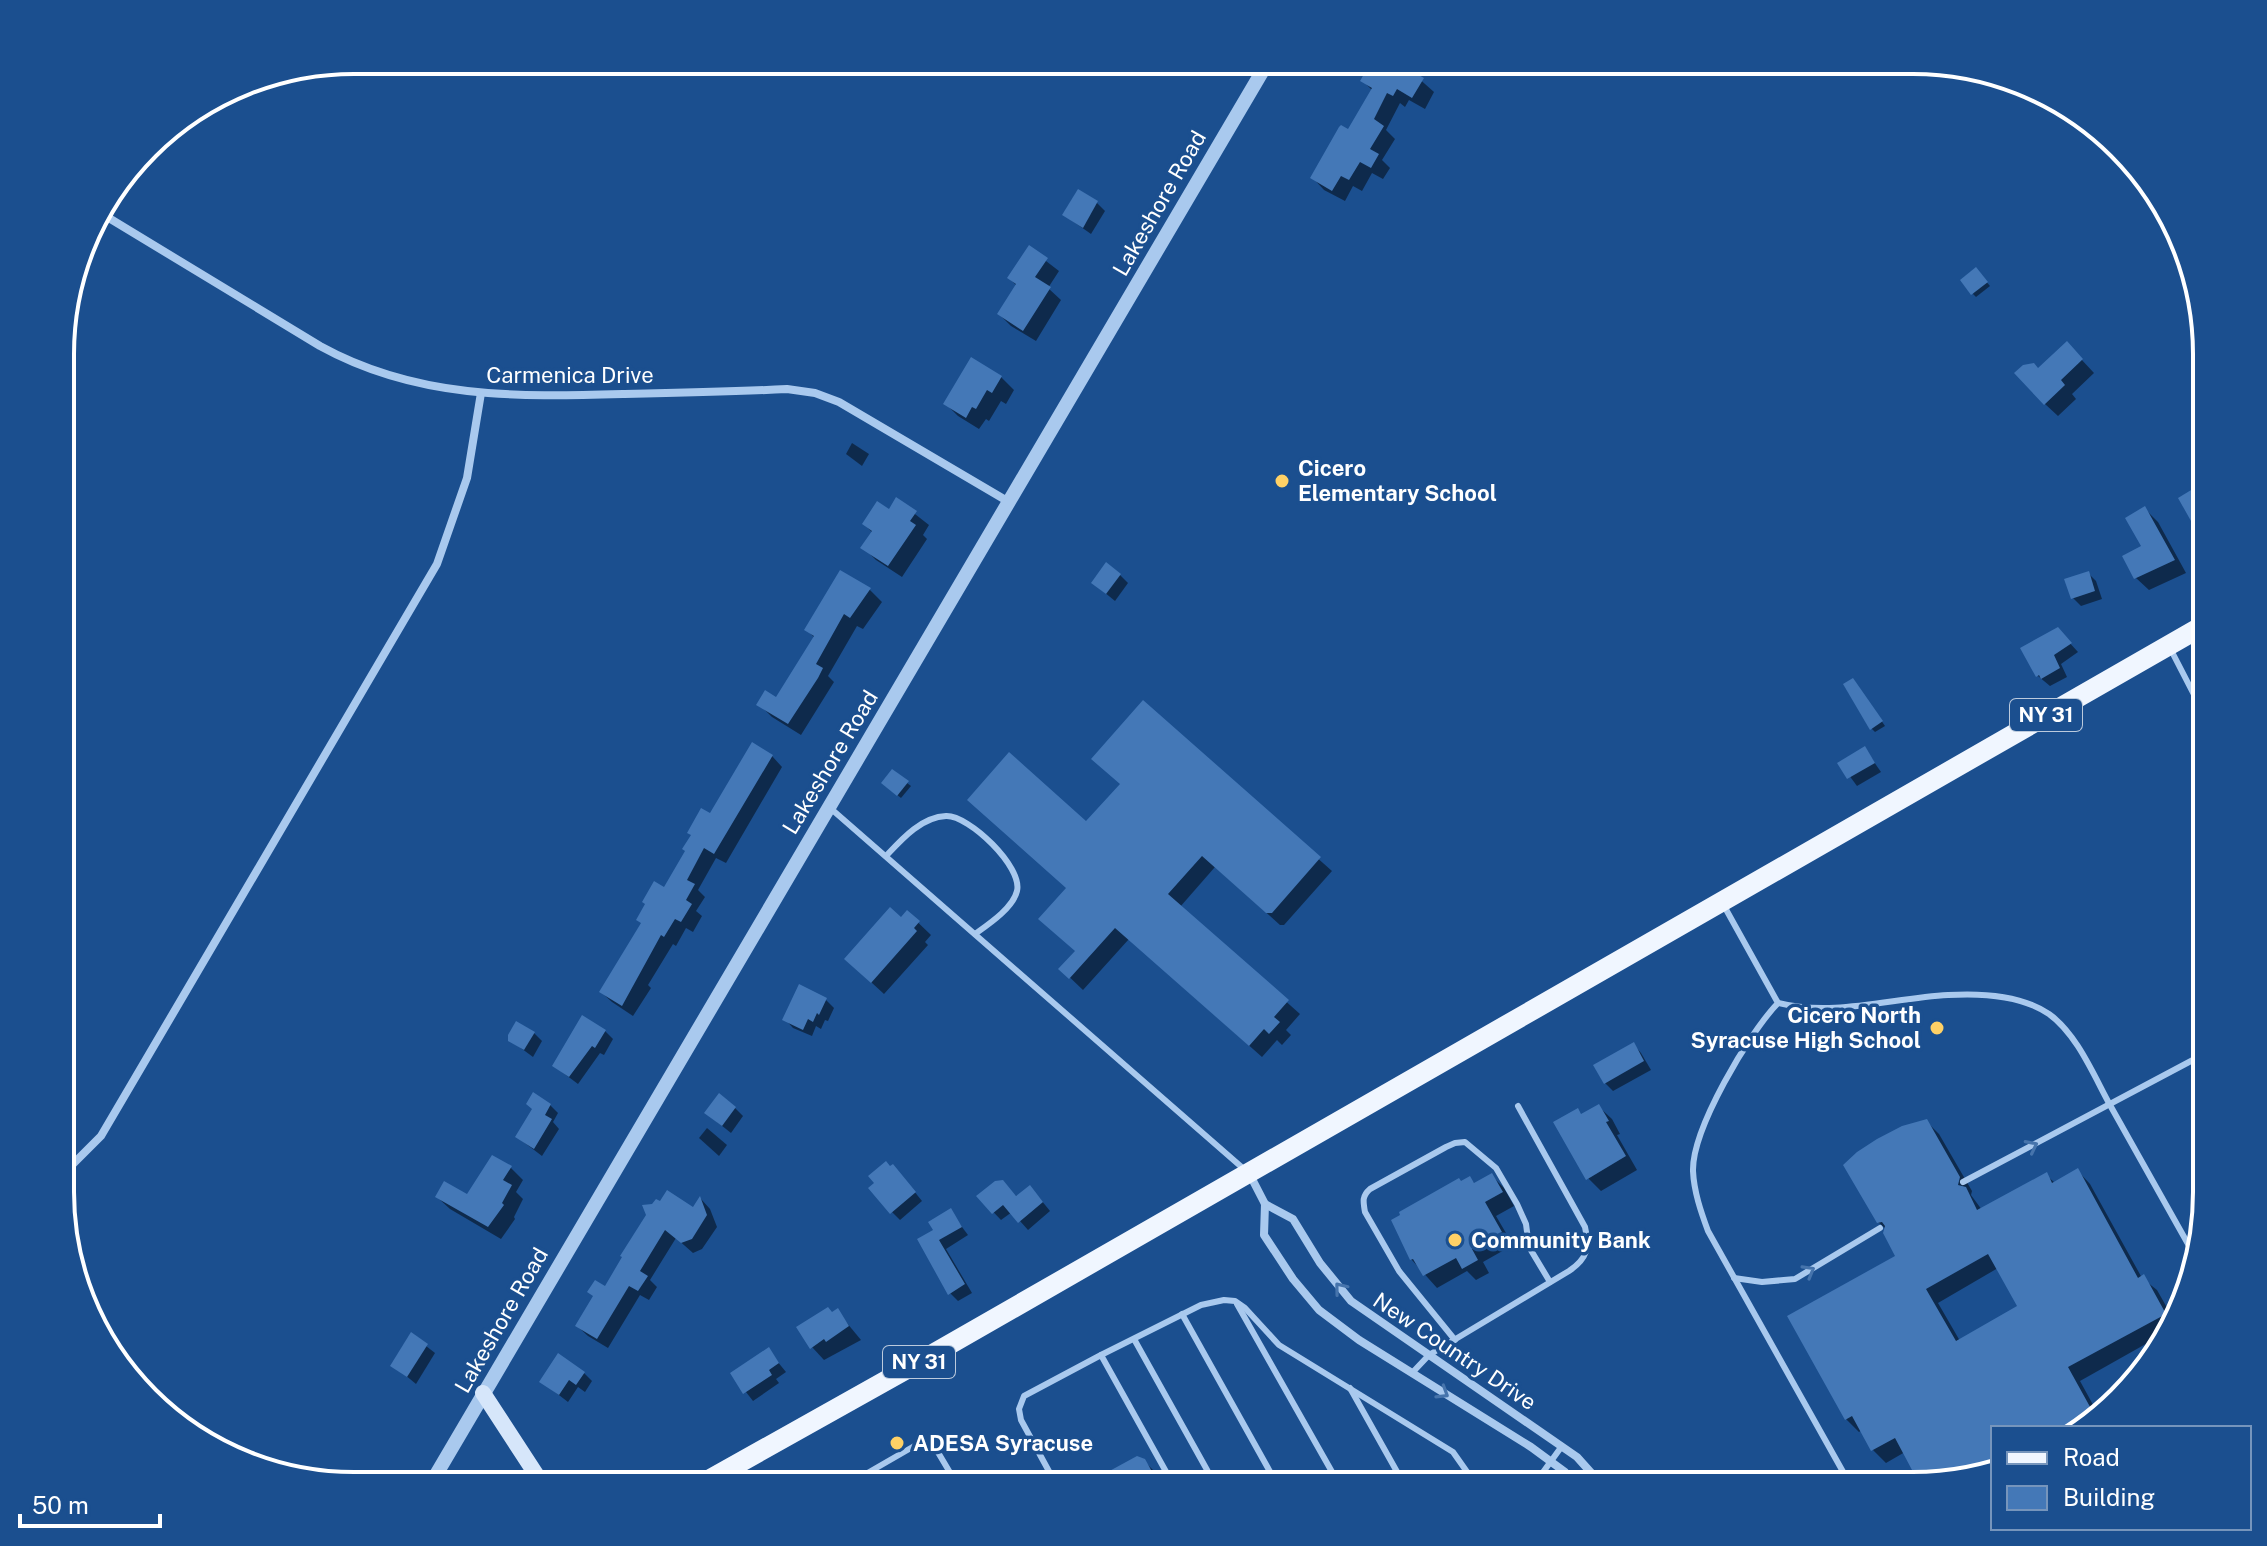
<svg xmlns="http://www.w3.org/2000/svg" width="2267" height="1546" font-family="'Public Sans',sans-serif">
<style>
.shadow{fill:#0007;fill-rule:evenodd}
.building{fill:#4478b7;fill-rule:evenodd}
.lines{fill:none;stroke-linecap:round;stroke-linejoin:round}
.service{stroke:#a9c9ee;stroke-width:6}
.minor{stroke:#a9c9ee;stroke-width:8}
.tertiary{stroke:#a9c9ee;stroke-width:14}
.secondary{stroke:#d6e6fa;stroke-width:16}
.primary{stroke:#f0f6ff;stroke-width:20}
.oneway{stroke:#4674ac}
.poi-dot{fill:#ffd166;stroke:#1b4f8f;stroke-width:3}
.labels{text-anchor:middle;stroke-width:7;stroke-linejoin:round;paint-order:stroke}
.shield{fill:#1b4f8f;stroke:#bbcadd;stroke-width:2}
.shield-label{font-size:20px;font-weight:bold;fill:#fff}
.street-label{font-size:22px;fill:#fff;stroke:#1b4f8f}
.poi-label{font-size:22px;font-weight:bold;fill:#fff;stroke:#1b4f8f;text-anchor:start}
.rim{fill:none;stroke:#fff;stroke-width:4}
</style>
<rect width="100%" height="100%" fill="#1b4f8f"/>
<g class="shadow">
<polygon points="1369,60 1415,60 1421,67 1416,76 1434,92 1425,109 1409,100 1405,107 1400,103 1386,130 1395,139 1382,160 1390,168 1383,179 1372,173 1362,191 1353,186 1345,201 1324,190 1312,177 1348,132 1373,91 1363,81 1372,66"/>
<polygon points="1097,203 1105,211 1091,234 1064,215"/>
<polygon points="1029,248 1059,271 1048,288 1061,300 1036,341 1011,326 999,314 1017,286 1009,278"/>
<polygon points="1979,273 1990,286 1976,297 1973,294"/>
<polygon points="2067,344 2094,373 2072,394 2076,399 2058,416 2045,404 2038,370"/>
<polygon points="1001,377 1014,390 1006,404 1001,401 989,421 986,419 979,429 958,416 946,404"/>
<polygon points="852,443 869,454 862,466 846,454"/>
<polygon points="2206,483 2206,536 2196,526 2180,499"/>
<polygon points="897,500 929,525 923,535 927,539 902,577 876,560 863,547 873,533 864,524 889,511"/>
<polygon points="2145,509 2158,522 2186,573 2149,590 2136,578 2143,547"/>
<polygon points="2088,573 2096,581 2102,599 2081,606 2073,598"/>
<polygon points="1120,575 1128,583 1115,601 1093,583"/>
<polygon points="869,589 882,602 863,629 857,626 828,676 834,682 801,735 772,717 759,704 777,700 815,638 806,629"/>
<polygon points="2057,629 2078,652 2061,664 2067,677 2050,686 2038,676"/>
<polygon points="1856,684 1885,726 1875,732 1872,729"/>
<polygon points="1143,703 1332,871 1284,925 1280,925 1215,867 1180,907 1300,1014 1286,1030 1291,1035 1282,1045 1277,1040 1262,1057 1129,939 1083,990 1061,969 1077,952 1068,888 1087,823 1122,785"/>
<polygon points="1865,749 1881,772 1857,786 1840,763"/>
<polygon points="772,756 782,767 726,863 716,858 698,890 705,897 696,911 702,916 693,932 686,928 676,946 673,944 648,985 651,988 633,1016 612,1002 601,992 710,816"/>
<polygon points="907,783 911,786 901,798 887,787"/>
<polygon points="907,912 931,935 925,942 928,945 884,994 859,971"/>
<polygon points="826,1000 834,1008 828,1021 825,1020 821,1029 816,1026 812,1036 793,1028 785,1019"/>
<polygon points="605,1031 613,1039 604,1055 600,1053 578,1084 554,1066"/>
<polygon points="534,1033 542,1041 533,1057 510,1040"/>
<polygon points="1633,1044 1641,1053 1651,1070 1613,1091 1605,1083"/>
<polygon points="550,1105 558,1113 553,1122 559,1129 542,1156 517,1137"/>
<polygon points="1599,1107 1612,1119 1620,1134 1617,1135 1637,1170 1601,1191 1588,1178 1583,1116"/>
<polygon points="735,1108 743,1116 731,1133 706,1113"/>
<path d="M1926 1121 1939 1134 1972 1191 1971 1195 1982 1210 2046 1175 2055 1183 2078 1171 2090 1184 2142 1278 2157 1290 2174 1320 2167 1332 2080 1381 2097 1412 2077 1428H1993V1467L1910 1486 1920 1480 1905 1452 1886 1463 1873 1450 1862 1430 1859 1432 1846 1419 1897 1257 1886 1229 1878 1222ZM1998 1268 2020 1307 1960 1341 1938 1303Z"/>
<polygon points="707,1128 727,1145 719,1156 699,1138"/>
<polygon points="510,1167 523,1180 516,1192 523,1199 514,1217 515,1219 501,1239 450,1209 437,1197 468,1196"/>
<polygon points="901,1175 922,1201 900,1220 892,1212"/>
<polygon points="1492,1176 1504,1188 1514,1206 1496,1216 1513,1245 1483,1262 1489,1273 1476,1280 1467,1271 1437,1288 1411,1259 1461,1183 1469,1178 1476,1185"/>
<polygon points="1037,1195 1050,1211 1028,1230 1012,1212 1001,1220 979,1197"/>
<polygon points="701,1199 710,1209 717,1227 702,1249 693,1253 676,1238 650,1280 657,1287 649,1300 640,1295 608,1348 588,1336 577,1326 605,1289 625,1257 694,1210"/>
<polygon points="950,1211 968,1235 946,1249 972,1293 958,1301 950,1293 935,1231"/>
<polygon points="837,1311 861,1340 824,1360 812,1347"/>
<polygon points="412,1335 435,1353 416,1384 393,1365"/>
<polygon points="768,1350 786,1372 776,1379 779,1383 753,1401 732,1374"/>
<polygon points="584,1373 592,1381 585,1392 578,1387 568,1402 542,1382"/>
<polygon points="1144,1461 1156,1473 1163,1486 1090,1486"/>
</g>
<g class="building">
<polygon points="1372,60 1406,60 1403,66 1424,78 1412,98 1397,89 1393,96 1387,93 1374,119 1384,126 1370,149 1379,154 1371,168 1360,162 1349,180 1341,176 1332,191 1310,178 1339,127 1341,125 1348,129 1372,88 1360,81"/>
<polygon points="1078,189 1098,201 1083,228 1062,215"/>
<polygon points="1029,245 1048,258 1035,277 1051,287 1023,331 997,314 1016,284 1007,278"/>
<polygon points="1976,267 1988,282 1971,295 1960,280"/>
<polygon points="2067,341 2083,359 2061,380 2065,385 2044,405 2014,373 2023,365 2034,363 2038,368"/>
<polygon points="971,357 1002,376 992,393 987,390 976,409 972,407 966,418 943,404"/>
<polygon points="2206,481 2206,521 2195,528 2178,498"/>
<polygon points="896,497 917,511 910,521 916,525 888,566 860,548 872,531 862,524 877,501 889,509"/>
<polygon points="2145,506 2175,560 2134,579 2122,556 2141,546 2125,518"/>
<polygon points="1106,562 1121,574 1106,594 1091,583"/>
<polygon points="840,570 871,588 850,618 844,614 816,664 823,668 818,678 788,724 756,705 765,690 776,697 814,636 804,630"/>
<polygon points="2089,571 2095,591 2071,599 2064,579"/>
<polygon points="2058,627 2072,643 2054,655 2060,668 2041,679 2039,675 2036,677 2020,648"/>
<polygon points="1853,678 1883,721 1870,730 1843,684"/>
<polygon points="1143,700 1321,857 1272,913 1266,913 1202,856 1168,894 1289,1000 1274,1017 1280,1022 1269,1034 1264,1029 1249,1046 1115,928 1069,979 1058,969 1075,951 1038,919 1066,888 967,800 1009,752 1086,821 1120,784 1091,759"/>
<polygon points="752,742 773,755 714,854 704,848 687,880 695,884 686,900 692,904 681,922 675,919 664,937 661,935 622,1006 599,992 641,923 636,920 645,904 642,902 654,881 664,887 685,851 682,849 691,835 687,833 701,808 710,813"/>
<polygon points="1865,746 1875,763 1847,779 1837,763"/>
<polygon points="892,769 909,781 897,796 881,783"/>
<polygon points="890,907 901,917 907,910 920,921 914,928 917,931 871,983 844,959"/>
<polygon points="799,984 827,998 819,1015 817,1013 813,1022 808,1019 803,1030 782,1020"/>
<polygon points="582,1015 606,1030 595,1048 592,1046 569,1077 552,1066"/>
<polygon points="516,1021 535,1032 524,1050 508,1041 508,1035"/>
<polygon points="1634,1042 1644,1061 1604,1084 1593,1065"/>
<polygon points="533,1092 551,1104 545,1115 552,1119 534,1149 515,1137 532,1109 526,1104"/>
<polygon points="719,1093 736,1107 722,1126 704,1113"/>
<polygon points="1599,1104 1609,1121 1606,1122 1626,1156 1586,1180 1553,1122 1578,1108 1581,1114"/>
<path d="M1927 1119 1960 1177 1958 1185 1966 1187 1977 1210 2047 1172 2052 1183 2078 1168 2138 1278 2144 1274 2166 1314 2068 1367 2094 1414 2077 1428H1993V1467L1920 1485 1895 1438 1871 1451 1852 1416 1845 1420 1787 1316 1895 1256 1883 1233 1885 1226 1882 1222 1877 1223 1843 1165 1857 1152 1877 1139 1902 1126ZM1988 1254 2017 1306 1956 1341 1926 1289Z"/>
<polygon points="492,1155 512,1166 503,1180 512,1185 502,1203 504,1205 488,1227 435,1197 444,1181 467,1194"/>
<polygon points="886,1161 890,1166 893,1164 916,1192 890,1214 868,1188 874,1183 868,1176"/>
<polygon points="1492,1173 1503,1192 1485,1202 1502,1232 1472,1249 1478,1260 1462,1269 1456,1258 1423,1276 1413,1259 1410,1260 1391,1220 1400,1215 1399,1212 1459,1178 1461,1181 1470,1176 1474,1183"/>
<polygon points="1003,1180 1016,1196 1030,1185 1043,1202 1018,1223 1003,1205 992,1214 976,1196 995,1181"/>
<polygon points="667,1190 693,1207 700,1196 707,1215 692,1239 681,1243 665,1230 640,1271 648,1276 638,1291 629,1286 597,1339 575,1326 593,1296 587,1292 595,1280 605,1286 622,1257 620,1256 646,1215 642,1205 652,1204 656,1199 660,1201"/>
<polygon points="951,1208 962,1227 939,1240 965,1284 948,1295 917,1239 933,1230 928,1222"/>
<polygon points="828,1307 832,1312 838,1308 849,1326 826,1342 824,1339 810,1349 796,1327"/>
<polygon points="411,1332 428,1344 407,1377 390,1366"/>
<polygon points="769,1347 779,1363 769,1370 772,1375 743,1394 730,1373"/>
<polygon points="558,1353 585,1372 576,1385 569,1380 559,1395 539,1382"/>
<polygon points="1137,1456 1145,1459 1160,1486 1082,1486"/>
</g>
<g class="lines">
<g class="service">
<polyline points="2171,650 2206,718"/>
<polyline points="829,807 1245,1170"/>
<path d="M886 856C901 840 921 817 946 816 969 815 1023 867 1017 891 1013 908 989 924 975 934"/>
<path d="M1723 904 1778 1003C1749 1033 1692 1129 1693 1171 1694 1192 1701 1212 1708 1231L1851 1486"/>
<path d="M1778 1003C1834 1017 1892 998 1948 995 1981 993 2021 995 2049 1014 2077 1034 2094 1076 2110 1105 2139 1157 2168 1208 2197 1260"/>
<polyline points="1963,1182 2206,1053"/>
<polyline points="1734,1278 1762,1282 1795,1279 1880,1228"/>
<polyline points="1237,1304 1340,1486"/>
<polyline points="1182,1314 1278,1486"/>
<polyline points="1134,1339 1216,1486"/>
<path d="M1455 1340 1399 1271 1365 1212C1363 1201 1362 1196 1370 1189L1446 1147 1455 1143 1465 1142 1496 1168 1517 1204 1526 1224 1529 1247 1550 1282"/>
<path d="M1412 1373 1429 1355 1569 1271C1587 1259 1590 1248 1585 1227L1518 1106"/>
<polyline points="1350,1388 1405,1486"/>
<polyline points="845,1486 923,1441 936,1449 958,1486"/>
<polyline points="1057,1486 1021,1420 1019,1409 1024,1396 1101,1355"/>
<polyline points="1174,1486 1101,1355 1201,1305 1224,1300 1235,1301 1245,1308 1279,1345 1453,1452 1477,1486"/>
<polyline points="1533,1486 1562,1446"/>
</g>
<g class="minor">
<path d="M99 212 320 346C416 399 516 397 623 394 677 393 732 392 787 389L815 393 839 402 1009 502"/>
<polyline points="1249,1173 1265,1204 1264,1235 1293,1279 1319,1310 1359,1340 1531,1447 1565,1472 1577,1486"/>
<polyline points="62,1175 101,1136 437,564 467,478 481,393"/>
<polyline points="1265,1204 1293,1219 1320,1263 1351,1301 1577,1457 1603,1486"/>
</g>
<polyline class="tertiary" points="430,1485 1269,60"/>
<polyline class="secondary" points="483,1393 543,1485"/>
<polyline class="primary" points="698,1486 905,1370 2206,624"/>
</g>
<defs><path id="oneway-chevron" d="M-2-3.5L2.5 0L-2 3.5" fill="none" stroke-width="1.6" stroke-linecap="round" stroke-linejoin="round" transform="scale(2)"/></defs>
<g class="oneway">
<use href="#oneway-chevron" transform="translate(2032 1146) rotate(-27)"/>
<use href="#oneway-chevron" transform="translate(1809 1271) rotate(-30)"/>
<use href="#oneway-chevron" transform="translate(1340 1288) rotate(-129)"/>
<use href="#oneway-chevron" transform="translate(1443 1393) rotate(32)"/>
</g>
<g class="poi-dot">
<circle cx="1282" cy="481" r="8"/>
<circle cx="1937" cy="1028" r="8"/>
<circle cx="1455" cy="1240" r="8"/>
<circle cx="897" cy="1443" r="8"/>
</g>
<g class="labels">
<g class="shield">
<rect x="2010" y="699" width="72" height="32" rx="6"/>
<rect x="883" y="1346" width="72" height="32" rx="6"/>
</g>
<g class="shield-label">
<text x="2046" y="722">NY 31</text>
<text x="919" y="1369">NY 31</text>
</g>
<g class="street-label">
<text transform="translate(1159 203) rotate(-60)" y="8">Lakeshore Road</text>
<text x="570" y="383">Carmenica Drive</text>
<text transform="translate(830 762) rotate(-59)" y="8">Lakeshore Road</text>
<text transform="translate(501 1320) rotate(-60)" y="8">Lakeshore Road</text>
<text transform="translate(1455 1351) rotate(34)" y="8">New Country Drive</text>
</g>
<g class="poi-label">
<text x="1298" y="476">Cicero<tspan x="1298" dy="25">Elementary School</tspan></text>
<text x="1921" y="1023" text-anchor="end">Cicero North<tspan x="1921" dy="25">Syracuse High School</tspan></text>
<text x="1471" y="1248">Community Bank</text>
<text x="913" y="1451">ADESA Syracuse</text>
</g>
</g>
<path d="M0 0H2267V1546H0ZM354 74H1913A280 280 0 0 1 2193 354V1192A280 280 0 0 1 1913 1472H354A280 280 0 0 1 74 1192V354A280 280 0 0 1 354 74Z" fill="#1b4f8f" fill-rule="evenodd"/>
<path class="rim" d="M354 74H1913A280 280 0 0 1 2193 354V1192A280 280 0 0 1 1913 1472H354A280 280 0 0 1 74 1192V354A280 280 0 0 1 354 74Z"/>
<rect x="1991" y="1426" width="260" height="104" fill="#1b4f8f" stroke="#7695bc" stroke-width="2"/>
<rect x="2007" y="1452" width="40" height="12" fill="#f0f6ff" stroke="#7695bc" stroke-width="2"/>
<text x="2063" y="1466" font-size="24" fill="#ffffff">Road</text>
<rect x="2007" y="1486" width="40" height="24" fill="#4478b7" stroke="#7695bc" stroke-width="2"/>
<text x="2063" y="1506" font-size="24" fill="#ffffff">Building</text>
<path d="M20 1514v12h140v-12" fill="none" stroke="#ffffff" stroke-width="4"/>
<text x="32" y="1514" font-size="24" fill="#ffffff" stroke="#1b4f8f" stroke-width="6" paint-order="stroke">50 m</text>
</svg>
